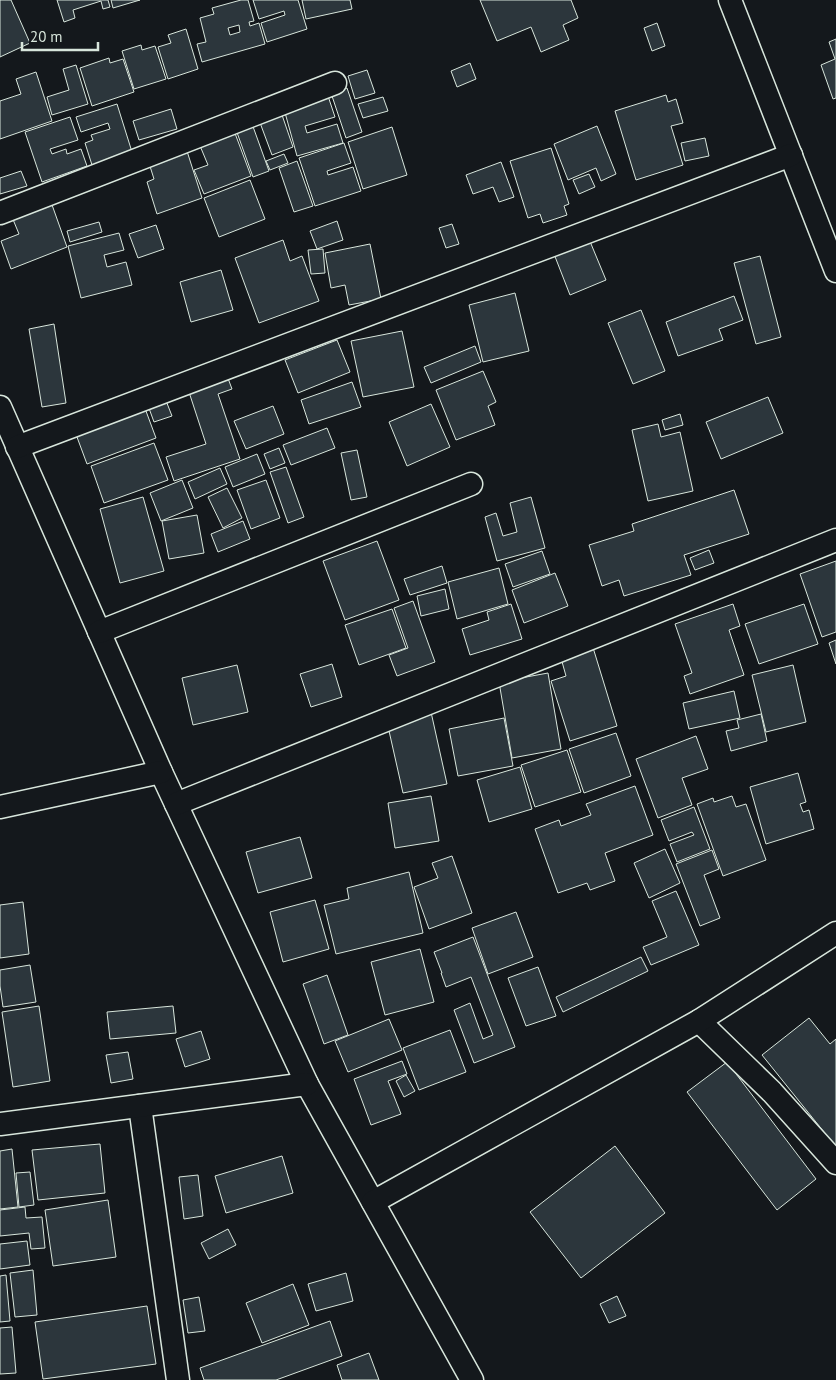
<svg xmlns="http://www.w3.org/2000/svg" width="836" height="1380" font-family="'PT Sans',sans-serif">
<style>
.building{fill:#2c363c;stroke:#d8e6dc;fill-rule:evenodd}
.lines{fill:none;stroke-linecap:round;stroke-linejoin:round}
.minor-casing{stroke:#d8e6dc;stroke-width:25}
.minor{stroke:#14181c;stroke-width:22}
</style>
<rect width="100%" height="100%" fill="#14181c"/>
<g class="building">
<polygon points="0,0 11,0 30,43 0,57"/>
<polygon points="57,0 108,0 110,7 103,9 101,1 73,10 75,18 64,22"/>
<polygon points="111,0 140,0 113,8"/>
<path d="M241 0H248L254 21 249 22 250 26 259 23 265 44 202 62 197 44 206 42 200 18 214 14 212 8ZM239 25 240 32 230 35 228 28Z"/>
<polygon points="253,0 298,0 307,29 267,42 261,23 285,15 284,11 259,19"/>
<polygon points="302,0 350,0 352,9 306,19"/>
<polygon points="480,0 571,0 578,18 563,25 569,40 541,52 531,27 497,41"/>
<polygon points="657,23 665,46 652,51 644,28"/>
<polygon points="186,29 198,69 168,79 158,47 171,43 168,35"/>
<polygon points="836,39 836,98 833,99 821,65 835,59 829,42"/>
<polygon points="141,45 142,50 155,46 166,79 134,89 122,51"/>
<polygon points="109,58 110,63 123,59 134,92 92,106 80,68"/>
<polygon points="470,63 476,79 457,87 451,71"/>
<polygon points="76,65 88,104 52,115 47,97 69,90 63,69"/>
<polygon points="367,70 375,93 355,99 348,76"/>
<polygon points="36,72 52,121 0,139 0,101 21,94 16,79"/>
<polygon points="347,88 362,132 346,138 331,93"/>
<polygon points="666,95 668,102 676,99 683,123 671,126 683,165 636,180 615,111"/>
<polygon points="328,96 335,117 305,126 307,133 337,124 343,143 297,156 284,109"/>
<polygon points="383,97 388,111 363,118 358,104"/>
<polygon points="117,104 132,152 92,165 85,143 93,140 91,135 110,129 108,123 81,132 76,117"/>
<polygon points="171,109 177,129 139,140 133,121"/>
<polygon points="281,112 293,147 272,155 259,120"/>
<polygon points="70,117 78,140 50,149 52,154 66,149 67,154 81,149 87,166 42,182 25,132"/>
<polygon points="251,121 269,171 253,177 235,127"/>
<polygon points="597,126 616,174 601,181 596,168 568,180 554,144"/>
<polygon points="392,127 407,175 363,189 348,142"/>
<polygon points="233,128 251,176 204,194 194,170 208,165 198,141"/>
<polygon points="705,138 709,156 685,161 681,143"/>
<polygon points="344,143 351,163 327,171 328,175 353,167 361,191 315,206 299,158"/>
<polygon points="186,148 202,198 157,214 147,182 154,179 148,160"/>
<polygon points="551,148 569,204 564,206 567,215 543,223 540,214 528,218 510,161"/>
<polygon points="284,154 288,163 270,170 266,161"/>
<polygon points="297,161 313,206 294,212 279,168"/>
<polygon points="501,162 514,197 499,202 493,187 473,194 466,175"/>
<polygon points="21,171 27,186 0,194 0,178"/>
<polygon points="589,174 595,187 579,194 573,180"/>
<polygon points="250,180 265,219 219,237 204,198"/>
<polygon points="51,202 67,247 11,269 1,241 19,234 12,217"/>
<polygon points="337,221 343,240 317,249 310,231"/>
<polygon points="99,222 102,232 70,242 67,231"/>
<polygon points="452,224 459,244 446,248 439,228"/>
<polygon points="156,225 164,249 138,258 129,234"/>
<polygon points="119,233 124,250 104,255 107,267 126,262 132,285 81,298 68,246"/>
<polygon points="589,239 606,280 570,295 554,254"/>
<polygon points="283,240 290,261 302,256 319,301 259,323 235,258"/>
<polygon points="370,244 381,299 349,305 345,285 331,288 325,253"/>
<polygon points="323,249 325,273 311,274 308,250"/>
<polygon points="760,256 781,337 756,344 734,263"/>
<polygon points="221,270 233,310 191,322 180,282"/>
<polygon points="515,293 529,351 483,362 469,305"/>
<polygon points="734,296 743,320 719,329 723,340 678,356 666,322"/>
<polygon points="641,310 665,371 633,384 608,323"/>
<polygon points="54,324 66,403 42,407 29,329"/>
<polygon points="402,331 414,387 363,397 351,341"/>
<polygon points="337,340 350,372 298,393 285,360"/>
<polygon points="475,346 481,362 431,383 424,367"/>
<polygon points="483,371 496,402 488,406 495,425 456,440 436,390"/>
<polygon points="226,373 232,389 218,394 240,459 174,481 166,457 206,444 187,386"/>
<polygon points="352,382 361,407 309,424 301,400"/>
<polygon points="163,393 172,416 154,422 146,400"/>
<polygon points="768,397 783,433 721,459 706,422"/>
<polygon points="143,403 156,438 87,464 74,429"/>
<polygon points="431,404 450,447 407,466 389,422"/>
<polygon points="273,406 284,434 246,449 234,421"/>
<polygon points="680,414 683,425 665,430 662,420"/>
<polygon points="658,424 661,437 680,432 693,491 648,501 632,430"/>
<polygon points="327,428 335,448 291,465 283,445"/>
<polygon points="154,443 168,480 104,503 91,466"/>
<polygon points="279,448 285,463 270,469 264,454"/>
<polygon points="357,450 367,497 351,500 341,453"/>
<polygon points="257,454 265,474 233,487 225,467"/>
<polygon points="286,467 304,517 288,523 270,472"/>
<polygon points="220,468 227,484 195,499 188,482"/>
<polygon points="182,480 193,508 161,521 150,493"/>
<polygon points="266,480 280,518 251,529 237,490"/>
<polygon points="227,488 242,518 223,528 208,497"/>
<polygon points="734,490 749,534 684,555 691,575 624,596 619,580 602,586 589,545 634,531 632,524"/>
<polygon points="143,497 164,571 120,583 100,509"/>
<polygon points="531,497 545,548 497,561 485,517 496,513 503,536 517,532 510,503"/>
<polygon points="197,515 204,553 169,559 162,521"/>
<polygon points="243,521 250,539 218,552 211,534"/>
<polygon points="377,541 399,600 345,620 323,561"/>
<polygon points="709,550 714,563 695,570 690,558"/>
<polygon points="542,551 550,574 513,587 505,564"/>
<polygon points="836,561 836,632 822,637 800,574"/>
<polygon points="442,566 447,583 410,595 404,579"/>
<polygon points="499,568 508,604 457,619 448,582"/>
<polygon points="555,573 568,606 524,623 512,590"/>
<polygon points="445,589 449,609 421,616 417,596"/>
<polygon points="413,601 435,662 397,676 389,655 408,648 394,608"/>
<polygon points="511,604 522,639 470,655 462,629 489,620 487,612"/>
<polygon points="733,604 740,626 729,630 744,675 690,694 684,676 692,673 675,624"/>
<polygon points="804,604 818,644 759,664 745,624"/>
<polygon points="392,609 406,648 359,665 345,625"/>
<polygon points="836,640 836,664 829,643"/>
<polygon points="591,641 617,726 570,741 551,681 566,676 559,651"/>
<polygon points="332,664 342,697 311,707 300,674"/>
<polygon points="237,665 248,712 193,725 182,678"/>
<polygon points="793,665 806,722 766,732 752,675"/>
<polygon points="548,673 561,749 512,758 499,682"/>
<polygon points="734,691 740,718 689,729 683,703"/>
<polygon points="431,712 447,784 403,793 387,722"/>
<polygon points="761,714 767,741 731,751 726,731 739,728 737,720"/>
<polygon points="504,718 513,766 458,776 449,729"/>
<polygon points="616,733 631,776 584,793 569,749"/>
<polygon points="696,736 708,769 682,778 692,805 658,818 636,759"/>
<polygon points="567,750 581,792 535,807 521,765"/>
<polygon points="520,767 532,809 489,822 477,780"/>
<polygon points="798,773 806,802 800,804 803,812 809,810 814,829 766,844 750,787"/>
<polygon points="635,786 653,835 605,853 615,881 590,890 587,883 558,893 535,829 559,820 561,826 591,815 586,804"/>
<polygon points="431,796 439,841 395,848 388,803"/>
<polygon points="732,796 736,807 746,804 766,860 723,876 697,804 713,798 714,802"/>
<polygon points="694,807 710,849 677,862 670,844 694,835 692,832 669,841 661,820"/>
<polygon points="300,837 312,878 258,893 246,852"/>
<polygon points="665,849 680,883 649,898 634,863"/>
<polygon points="712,850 719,869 704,875 720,918 700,926 676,864"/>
<polygon points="452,856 472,913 429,929 414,887 438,878 432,863"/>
<polygon points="409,872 423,933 336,954 324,905 349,899 347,888"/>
<polygon points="676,891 699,945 651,965 643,947 667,937 652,901"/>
<polygon points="315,900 329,949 283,962 270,912"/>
<polygon points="23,902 29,954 0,958 0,905"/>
<polygon points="516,912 533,957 488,974 472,928"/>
<polygon points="473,937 515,1047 474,1063 454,1010 470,1003 483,1039 493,1035 471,977 446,987 441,973 442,973 434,952"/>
<polygon points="420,949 434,1002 385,1015 371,962"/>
<polygon points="641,957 648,971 563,1012 556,997"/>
<polygon points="30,965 36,1002 3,1007 0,986 0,970"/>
<polygon points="538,967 556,1016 526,1026 508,978"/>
<polygon points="327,975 348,1035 324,1044 303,984"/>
<polygon points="39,1006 50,1081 13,1087 2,1012"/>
<polygon points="173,1006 176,1033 110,1039 107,1012"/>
<polygon points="809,1018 830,1044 836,1039 836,1147 762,1055"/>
<polygon points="389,1019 402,1050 348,1072 335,1041"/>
<polygon points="450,1030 466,1072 419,1090 403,1048"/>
<polygon points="201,1031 210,1059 185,1067 176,1039"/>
<polygon points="128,1052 133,1079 111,1083 106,1055"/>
<polygon points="402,1061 407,1074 388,1081 401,1114 371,1125 354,1079"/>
<polygon points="727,1062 816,1179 777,1210 687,1092"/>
<polygon points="406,1075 415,1091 404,1097 396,1081"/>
<polygon points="100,1144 105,1193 38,1200 32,1150"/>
<polygon points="615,1146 665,1213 581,1278 530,1212"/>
<polygon points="12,1149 18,1207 0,1209 0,1151"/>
<polygon points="282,1156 293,1193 226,1213 215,1176"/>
<polygon points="30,1172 34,1205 19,1207 16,1173"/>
<polygon points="198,1175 203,1216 184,1219 179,1177"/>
<polygon points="108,1200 116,1257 53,1266 45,1210"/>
<polygon points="25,1207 26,1218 42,1217 45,1248 31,1249 29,1233 0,1236 0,1210"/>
<polygon points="228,1229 236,1245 209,1259 201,1243"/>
<polygon points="27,1241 30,1265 0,1269 0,1244"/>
<polygon points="33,1270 37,1315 15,1317 10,1273"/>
<polygon points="346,1273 353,1301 316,1311 308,1284"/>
<polygon points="6,1275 10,1321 0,1322 0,1276"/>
<polygon points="293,1284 309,1325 262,1343 246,1303"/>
<polygon points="617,1296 626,1316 609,1323 600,1304"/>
<polygon points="199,1297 205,1331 188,1333 183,1300"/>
<polygon points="147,1306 156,1364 43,1379 35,1322"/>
<polygon points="330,1321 342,1356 276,1380 204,1380 200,1368"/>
<polygon points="12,1327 16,1373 0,1374 0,1328"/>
<polygon points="369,1353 379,1380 342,1380 337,1365"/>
</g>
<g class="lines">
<g class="minor-casing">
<g id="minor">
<polyline points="730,0 836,271"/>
<polyline points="0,213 335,83"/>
<polyline points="0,407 161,772 307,1084 472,1380"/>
<polyline points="17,447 791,155"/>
<polyline points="99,632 471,484"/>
<polyline points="176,804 836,540"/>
<polyline points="0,807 161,772"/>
<polyline points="699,1021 772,1092 836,1163"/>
<polyline points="140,1106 178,1380"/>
<polyline points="0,1124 307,1084"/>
<polyline points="373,1202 699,1021 836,933"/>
</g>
</g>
<use href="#minor" class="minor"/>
</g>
<path d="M22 42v8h76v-8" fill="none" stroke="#d8e6dc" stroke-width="2.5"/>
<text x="30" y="42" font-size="15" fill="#d8e6dc" stroke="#14181c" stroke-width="4" paint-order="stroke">20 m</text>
</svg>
